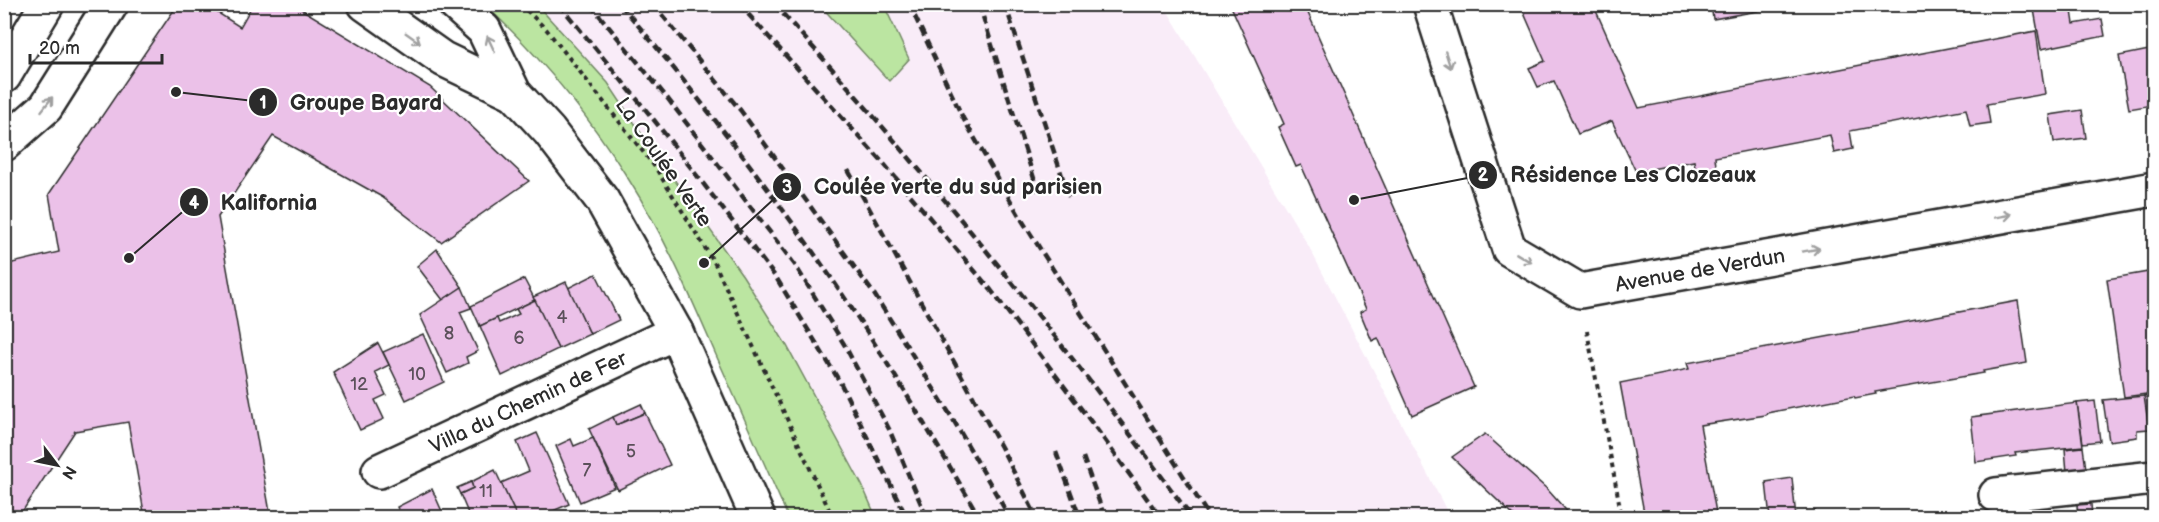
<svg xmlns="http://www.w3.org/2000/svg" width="2159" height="522" font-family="'Balsamiq Sans',sans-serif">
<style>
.built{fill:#f9ecf8}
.green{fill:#bbe5a1;stroke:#738866;stroke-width:1.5}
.building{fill:#ebc1e8;stroke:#2b2b2b;stroke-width:1.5}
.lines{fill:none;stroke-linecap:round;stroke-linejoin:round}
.minor-casing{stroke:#2b2b2b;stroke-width:38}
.secondary-casing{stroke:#2b2b2b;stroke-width:38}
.path{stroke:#2b2b2b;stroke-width:4;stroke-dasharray:4.5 4.5;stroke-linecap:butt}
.minor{stroke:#fff;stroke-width:33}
.secondary{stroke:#fff;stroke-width:33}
.rail{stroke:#2b2b2b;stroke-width:4.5;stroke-dasharray:9 4.5;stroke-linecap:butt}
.oneway{stroke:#a0a0a0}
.labels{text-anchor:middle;stroke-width:4.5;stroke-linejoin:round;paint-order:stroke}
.number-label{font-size:18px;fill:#5b505a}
.street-label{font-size:21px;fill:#2b2b2b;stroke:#fff}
.leader{fill:none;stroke:#2b2b2b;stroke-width:2}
.callout-dot{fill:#2b2b2b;stroke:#fff;stroke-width:2}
.mark-label{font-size:18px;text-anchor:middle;font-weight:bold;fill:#fff}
.callout-label{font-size:22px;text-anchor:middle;font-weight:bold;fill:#2b2b2b;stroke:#fff;stroke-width:4.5;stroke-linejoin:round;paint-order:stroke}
</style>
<rect width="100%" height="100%" fill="#fff"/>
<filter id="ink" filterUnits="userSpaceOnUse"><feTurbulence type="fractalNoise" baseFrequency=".0167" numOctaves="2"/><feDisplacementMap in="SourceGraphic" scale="12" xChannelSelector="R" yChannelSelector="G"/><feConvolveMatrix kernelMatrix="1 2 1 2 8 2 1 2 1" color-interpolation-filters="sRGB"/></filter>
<g filter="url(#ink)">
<polygon class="built" points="537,5 820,5 889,81 909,59 884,5 1164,5 1308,245 1450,517 876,517 862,485 610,84"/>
<g class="green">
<path d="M485 5H537L608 83 641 133 743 276 787 346 862 485 876 517H788C764 463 740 409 716 355 690 295 664 235 629 180 589 116 540 56 485 5Z"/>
<polygon points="820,5 884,5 909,59 889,81"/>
</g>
<g class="building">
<polygon points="178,4 204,4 240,27 253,4 293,4 430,87 529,181 441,242 382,197 273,136 218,217 271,518 145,518 128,422 75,431 18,518 4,518 4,265 59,252 49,194"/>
<polygon points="1230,4 1304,4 1474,387 1412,415 1378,338 1372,341 1360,312 1366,309 1301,165 1296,167 1278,127 1284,124"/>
<polygon points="1520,4 1593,4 1639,108 2036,31 2045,94 1987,104 1990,123 1970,126 1966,109 1850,131 1853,149 1834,153 1830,135 1715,157 1717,175 1708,177 1697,179 1694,161 1636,172 1612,121 1578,134 1554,81 1538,87 1529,68 1545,61"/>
<polygon points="1711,4 1796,4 1713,19"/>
<polygon points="2033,4 2071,4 2074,24 2102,19 2105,36 2041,49"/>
<polygon points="2154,49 2154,117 2152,105 2129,109 2119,56"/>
<polygon points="2082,110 2086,138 2054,142 2050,115"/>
<polygon points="437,249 462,287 443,300 417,266"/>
<polygon points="2154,271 2154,393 2124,397 2107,279"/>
<polygon points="596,274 619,320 590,334 568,288"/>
<polygon points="524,279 535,300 480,326 471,306"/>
<polygon points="566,282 590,334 558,349 533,297"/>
<polygon points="462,287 471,308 460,312 478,351 466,357 468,363 447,373 420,315"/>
<polygon points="535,300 558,349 502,376 480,326 497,318 499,323 519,314 516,309"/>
<polygon points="2018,301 2027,363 1983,371 1984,373 1875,392 1876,394 1855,398 1854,396 1767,413 1766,415 1700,425 1717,518 1645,518 1620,383 1689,369 1687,363"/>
<polygon points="423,334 444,382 406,400 383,352"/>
<polygon points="378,343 389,365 375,372 386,395 375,400 384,419 360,430 333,372"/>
<polygon points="2154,395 2154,428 2149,429 2144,396"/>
<polygon points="2144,396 2149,429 2137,430 2137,437 2109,441 2103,400"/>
<polygon points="2095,401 2100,441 2083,443 2077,403"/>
<polygon points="2077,403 2083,446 2015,453 2016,456 1976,462 1971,417"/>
<polygon points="641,404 645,413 616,425 613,417"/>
<polygon points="645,413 670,465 618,490 589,429 613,417 616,425"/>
<polygon points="537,433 569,504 537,518 517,518 501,483 529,471 517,442"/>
<polygon points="1485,434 1547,489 1573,518 1516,518 1452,457"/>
<polygon points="593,438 615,487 580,502 556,446 571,439 574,446"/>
<polygon points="2083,447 2086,469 2067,472 2065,449"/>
<polygon points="495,470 516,515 510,518 470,518 460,494 473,488 471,482"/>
<polygon points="1792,478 1796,518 1770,518 1766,482"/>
<polygon points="471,482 473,488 460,494 457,488"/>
<polygon points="432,489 445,518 402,518 397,507"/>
<polygon points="2091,504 2092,518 2078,518 2077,505"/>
</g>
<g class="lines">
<g class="minor-casing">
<g id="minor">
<polyline points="1430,4 1509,249 1580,291 2154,189"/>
<polyline points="379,471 676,332"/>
<polyline points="1996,495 2154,478"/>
</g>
</g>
<g class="secondary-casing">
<g id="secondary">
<polyline points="365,4 443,59 514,93"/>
<polyline points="455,4 484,30 514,93 549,131 602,200 676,332 758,518"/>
<polyline points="4,76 47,4"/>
<polyline points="4,144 46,107 111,4"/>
</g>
</g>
<g class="path">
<polyline points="520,4 547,30 655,167 715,264 833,518"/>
<polyline points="1587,331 1622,518"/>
</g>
<use href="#minor" class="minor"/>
<use href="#secondary" class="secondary"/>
<g class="rail">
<polyline points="559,4 654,120 777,279 840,382 907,518"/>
<polyline points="590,4 668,99 795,265 844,344 889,429 927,518"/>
<path d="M620 4C696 93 768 186 834 282 886 358 933 438 980 518"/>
<polyline points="653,4 741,111 874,294 951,416 1010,518"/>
<polyline points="739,4 884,164 991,290 1098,431 1161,518"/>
<path d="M774 4C923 168 1062 339 1192 518"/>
<polyline points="909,4 963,118 1020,217 1210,518"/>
<polyline points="979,4 1038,191"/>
<polyline points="1005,4 1069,197"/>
<polyline points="848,170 1001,447 1037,518"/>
<polyline points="1056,452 1080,518"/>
<polyline points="1083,457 1105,518"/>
</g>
</g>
<defs><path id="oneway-shaft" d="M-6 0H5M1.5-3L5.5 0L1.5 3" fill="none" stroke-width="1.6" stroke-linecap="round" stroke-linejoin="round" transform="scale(1.5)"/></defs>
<g class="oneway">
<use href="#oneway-shaft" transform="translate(413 38) rotate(35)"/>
<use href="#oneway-shaft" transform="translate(491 44) rotate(-115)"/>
<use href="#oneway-shaft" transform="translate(1448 60) rotate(72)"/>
<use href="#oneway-shaft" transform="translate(47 104) rotate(-52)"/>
<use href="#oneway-shaft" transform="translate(2003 216) rotate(-10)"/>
<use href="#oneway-shaft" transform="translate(1811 250) rotate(-10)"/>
<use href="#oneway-shaft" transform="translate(1524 258) rotate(31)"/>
</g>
</g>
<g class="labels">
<g class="number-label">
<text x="562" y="323">4</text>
<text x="449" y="339">8</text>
<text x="519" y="344">6</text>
<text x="417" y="380">10</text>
<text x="359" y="390">12</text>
<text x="631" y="457">5</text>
<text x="587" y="476">7</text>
<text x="486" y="497">11</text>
</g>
<g class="street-label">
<text transform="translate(664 162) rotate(55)" y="7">La Coulée Verte</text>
<text transform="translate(1700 270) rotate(-10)" y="7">Avenue de Verdun</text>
<text transform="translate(528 402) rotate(-25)" y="7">Villa du Chemin de Fer</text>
</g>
</g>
<path class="leader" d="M176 92L263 102M1354 200L1483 175M704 263L787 187M129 258L194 202"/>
<g class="callout-dot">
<circle cx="176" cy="92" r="6"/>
<circle cx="1354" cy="200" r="6"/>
<circle cx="704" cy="263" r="6"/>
<circle cx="129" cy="258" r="6"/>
<circle cx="263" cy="102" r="15"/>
<circle cx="1483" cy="175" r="15"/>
<circle cx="787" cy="187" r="15"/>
<circle cx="194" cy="202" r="15"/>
</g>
<g class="mark-label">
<text x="263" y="109">1</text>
<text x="1483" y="181">2</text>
<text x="787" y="193">3</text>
<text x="194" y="209">4</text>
</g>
<g class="callout-label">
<text x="366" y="110">Groupe Bayard</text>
<text x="1633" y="182">Résidence Les Clozeaux</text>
<text x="958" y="194">Coulée verte du sud parisien</text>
<text x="269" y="210">Kalifornia</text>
</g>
<rect width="2159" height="522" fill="none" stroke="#fff" stroke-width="24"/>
<rect x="12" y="12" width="2135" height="498" fill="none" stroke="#2b2b2b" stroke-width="2" filter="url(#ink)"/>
<g transform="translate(57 465) rotate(122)" stroke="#ffffff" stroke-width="4.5" paint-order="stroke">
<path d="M0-4.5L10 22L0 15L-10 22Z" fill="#2b2b2b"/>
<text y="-9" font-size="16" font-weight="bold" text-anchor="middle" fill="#2b2b2b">N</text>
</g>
<path d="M30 54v9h132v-9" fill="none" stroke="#2b2b2b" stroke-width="3"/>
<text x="39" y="54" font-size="18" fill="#2b2b2b" stroke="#ffffff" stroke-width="4.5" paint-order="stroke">20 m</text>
</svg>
